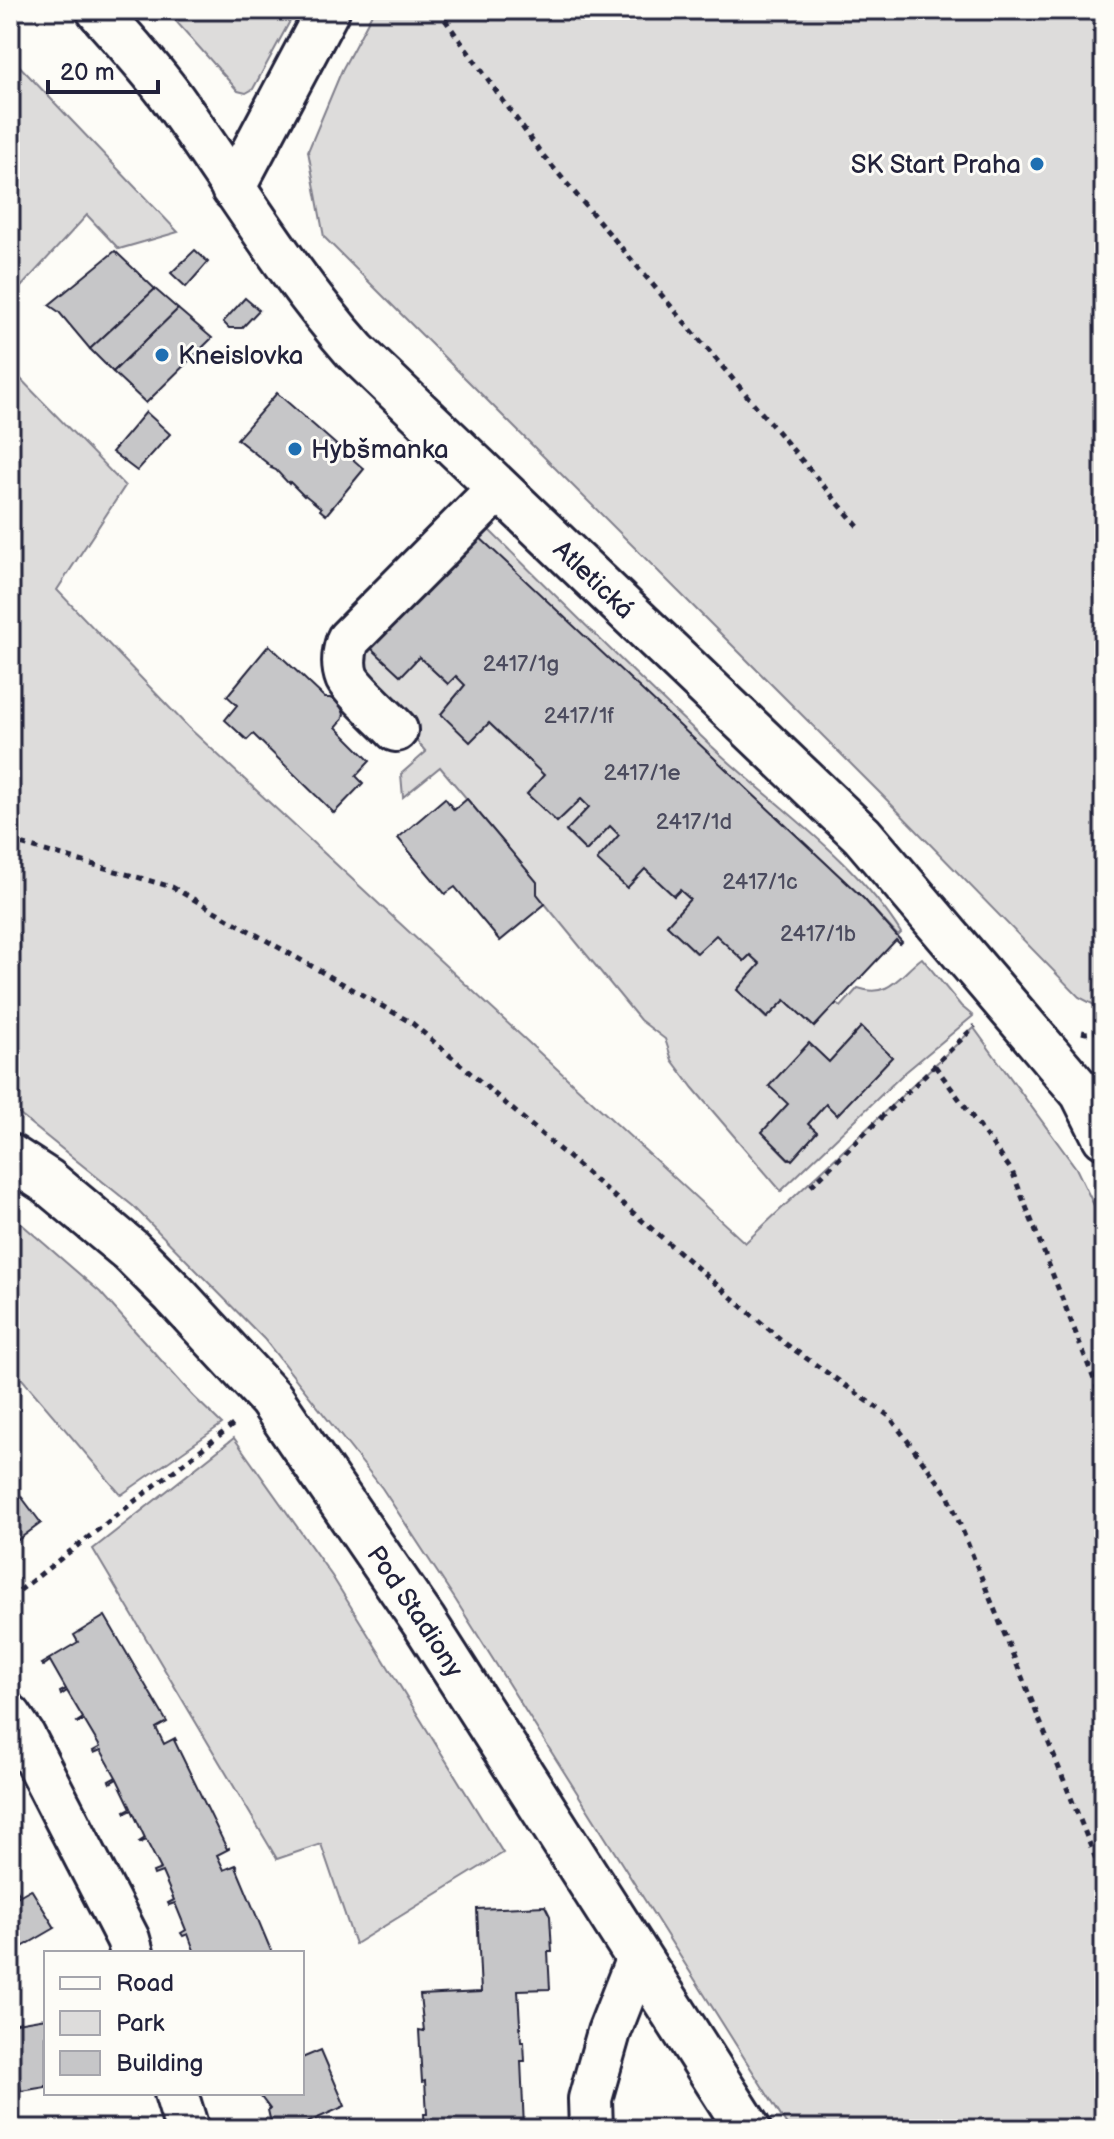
<svg xmlns="http://www.w3.org/2000/svg" width="1114" height="2139" font-family="'Balsamiq Sans',sans-serif">
<style>
.green{fill:#dddcdb;stroke:#807f8b;stroke-width:2;fill-rule:evenodd}
.building{fill:#c6c6c8;stroke:#22223b;stroke-width:2}
.lines{fill:none;stroke-linecap:round;stroke-linejoin:round}
.minor-casing{stroke:#22223b;stroke-width:48}
.major-casing{stroke:#22223b;stroke-width:50}
.path{stroke:#22223b;stroke-width:5;stroke-dasharray:6 6;stroke-linecap:butt}
.minor{stroke:#fdfcf7;stroke-width:42}
.major{stroke:#fdfcf7;stroke-width:44}
.poi-dot{fill:#1f6fb2;stroke:#fdfcf7;stroke-width:3}
.labels{text-anchor:middle;stroke-width:6;stroke-linejoin:round;paint-order:stroke}
.number-label{font-size:22px;fill:#4b4b5e}
.poi-label{font-size:26px;fill:#22223b;stroke:#fdfcf7;text-anchor:start}
.street-label{font-size:26px;fill:#22223b;stroke:#fdfcf7}
</style>
<rect width="100%" height="100%" fill="#fdfcf7"/>
<filter id="ink" filterUnits="userSpaceOnUse"><feTurbulence type="fractalNoise" baseFrequency=".0125" numOctaves="2"/><feDisplacementMap in="SourceGraphic" scale="16" xChannelSelector="R" yChannelSelector="G"/><feConvolveMatrix kernelMatrix="1 2 1 2 8 2 1 2 1" color-interpolation-filters="sRGB"/></filter>
<g filter="url(#ink)">
<g class="green">
<polygon points="166,10 296,10 253,89 246,93 238,91"/>
<polygon points="374,10 1104,10 1104,1010 1079,997 882,795 324,237 308,151 342,70"/>
<polygon points="10,56 178,232 119,249 87,215 10,299"/>
<polygon points="10,368 125,486 57,590 188,727 745,1243 974,1028 1076,1168 1104,1226 1104,2129 789,2129 455,1599 382,1488 264,1339 133,1206 10,1107"/>
<path d="M486 527C563 603 640 680 719 753 781 810 856 861 901 933L898 936 864 899 477 536Z"/>
<path d="M416 599 371 648 400 675 419 657 448 684 456 676 465 685 441 714 489 723 544 775 527 794 557 822 581 799 589 807 566 832 586 851 610 826 619 835 609 847 639 874 645 869 674 896 680 890 690 899 667 925 696 953 716 935 744 961 750 955 760 964 737 990 766 1018 785 1000 814 1027 836 1003 841 1007 858 988C890 999 900 974 922 958L961 1006 973 1016 902 1075 781 1191 693 1088 672 1060 665 1039 640 1020 537 894 536 881 440 767 403 797 401 774 426 752 403 725 354 658ZM861 1027 892 1057 837 1114 826 1104 808 1124 817 1132 792 1159H788L762 1132 788 1104 810 1044 829 1062Z"/>
<polygon points="10,1214 100,1292 193,1396 222,1424 121,1495 10,1365"/>
<polygon points="234,1438 332,1576 503,1853 355,1944 321,1844 277,1859 93,1549"/>
</g>
<g class="building">
<polygon points="195,250 208,262 186,287 171,273"/>
<polygon points="115,251 155,289 90,349 59,312 49,305"/>
<polygon points="155,289 178,309 113,372 90,349"/>
<polygon points="245,298 259,310 242,328 229,328 223,322"/>
<polygon points="178,309 212,338 146,403 113,372"/>
<polygon points="277,393 364,469 326,515 320,510 321,508 305,495 304,496 290,482 289,484 276,470 271,468 272,467 237,439"/>
<polygon points="146,412 170,434 137,471 112,452"/>
<polygon points="476,534 864,899 902,942 900,944 896,940 814,1027 785,1000 767,1018 737,990 760,964 750,955 744,961 716,935 697,953 667,925 690,899 680,890 674,896 645,869 627,888 597,860 619,835 610,826 586,851 566,831 589,807 581,799 557,822 527,794 544,775 489,723 470,742 441,714 465,685 456,676 448,684 419,657 401,676 371,648"/>
<polygon points="269,645 325,698 330,698 339,702 344,714 342,720 336,727 370,761 356,776 363,783 334,813 253,734 247,740 225,720 237,705 227,696"/>
<polygon points="445,798 454,810 467,799 537,882 537,894 545,904 500,941 455,887 445,894 398,838"/>
<polygon points="861,1027 892,1057 837,1115 826,1104 808,1124 817,1132 792,1160 790,1158 789,1159 762,1132 788,1104 769,1086 809,1043 829,1062"/>
<polygon points="10,1486 12,1489 14,1487 41,1523 11,1545"/>
<polygon points="105,1616 167,1722 156,1728 164,1744 175,1738 176,1740 174,1740 227,1849 229,1848 229,1849 217,1855 224,1870 236,1865 237,1866 236,1867 272,1953 195,1953 188,1934 183,1936 181,1933 186,1930 175,1903 169,1905 168,1903 174,1900 162,1872 154,1875 153,1872 161,1869 146,1840 140,1843 139,1842 145,1838 132,1810 126,1813 125,1811 131,1808 117,1779 110,1783 109,1781 116,1777 101,1750 94,1753 93,1751 100,1747 84,1720 78,1723 77,1722 83,1718 67,1691 61,1695 60,1692 66,1689 50,1661 43,1666 41,1664 78,1642 74,1635"/>
<polygon points="10,1877 20,1895 10,1901"/>
<polygon points="31,1889 55,1928 10,1954 10,1901"/>
<polygon points="545,1906 550,1916 552,1952 548,1952 550,1989 518,1990 521,2042 524,2042 525,2061 521,2061 524,2127 528,2126 528,2129 425,2129 424,2114 427,2114 425,2081 422,2082 419,2030 424,2031 420,1995 481,1992 477,1909"/>
<polygon points="46,2018 46,2087 21,2091 10,2024"/>
<polygon points="321,2050 345,2106 293,2129 276,2129 271,2123 268,2110 270,2109 258,2093 302,2093 302,2058"/>
</g>
<g class="lines">
<g class="minor-casing">
<g id="minor">
<path id="s1" d="M98 10C123 39 151 68 173 99 233 183 286 273 355 351L862 835 1082 1093 1104 1137"/>
<polyline points="233,189 328,10"/>
<path d="M396 730C385 718 353 690 347 678 342 665 344 652 348 640L498 489"/>
<polyline points="10,1716 24,1737 128,1939 132,1953"/>
<polyline points="176,2093 187,2129"/>
<polyline points="591,2129 590,2099 609,2032 638,1958"/>
</g>
</g>
<g class="major-casing">
<g id="major">
<path id="s2" d="M10 1157 47 1181 130 1250 174 1294 271 1399 424 1622 748 2129"/>
</g>
</g>
<g class="path">
<polyline points="438,10 541,153 861,530"/>
<polyline points="10,842 24,845 172,887 412,1023 786,1344 889,1416 948,1495 1104,1879"/>
<polyline points="1082,1032 1086,1033 1104,1031"/>
<polyline points="935,1066 1012,1171 1104,1405"/>
<polyline points="811,1186 975,1026"/>
<polyline points="10,1598 234,1424"/>
</g>
<use href="#minor" class="minor"/>
<use href="#major" class="major"/>
</g>
</g>
<g class="poi-dot">
<circle cx="1037" cy="164" r="8"/>
<circle cx="162" cy="355" r="8"/>
<circle cx="295" cy="449" r="8"/>
</g>
<g class="labels">
<g class="number-label">
<text x="521" y="671">2417/1g</text>
<text x="579" y="723">2417/1f</text>
<text x="642" y="780">2417/1e</text>
<text x="694" y="829">2417/1d</text>
<text x="760" y="889">2417/1c</text>
<text x="818" y="941">2417/1b</text>
</g>
<g class="poi-label">
<text x="1021" y="173" text-anchor="end">SK Start Praha</text>
<text x="178" y="364">Kneislovka</text>
<text x="311" y="458">Hybšmanka</text>
</g>
<g class="street-label">
<text dy="9" stroke="none"><textPath href="#s1" startOffset="758">Atletická</textPath></text>
<text dy="9" stroke="none"><textPath href="#s2" startOffset="614">Pod Stadiony</textPath></text>
</g>
</g>
<rect width="1114" height="2139" fill="none" stroke="#fdfcf7" stroke-width="40"/>
<rect x="20" y="20" width="1074" height="2099" fill="none" stroke="#22223b" stroke-width="3" filter="url(#ink)"/>
<rect x="44" y="1951" width="260" height="144" fill="#fdfcf7" stroke="#a5a5ac" stroke-width="2"/>
<rect x="60" y="1977" width="40" height="12" fill="#fdfcf7" stroke="#a5a5ac" stroke-width="2"/>
<text x="116" y="1991" font-size="24" fill="#22223b">Road</text>
<rect x="60" y="2011" width="40" height="24" fill="#dddcdb" stroke="#a5a5ac" stroke-width="2"/>
<text x="116" y="2031" font-size="24" fill="#22223b">Park</text>
<rect x="60" y="2051" width="40" height="24" fill="#c6c6c8" stroke="#a5a5ac" stroke-width="2"/>
<text x="116" y="2071" font-size="24" fill="#22223b">Building</text>
<path d="M48 80v12h110v-12" fill="none" stroke="#22223b" stroke-width="4"/>
<text x="60" y="80" font-size="24" fill="#22223b" stroke="#fdfcf7" stroke-width="6" paint-order="stroke">20 m</text>
</svg>
